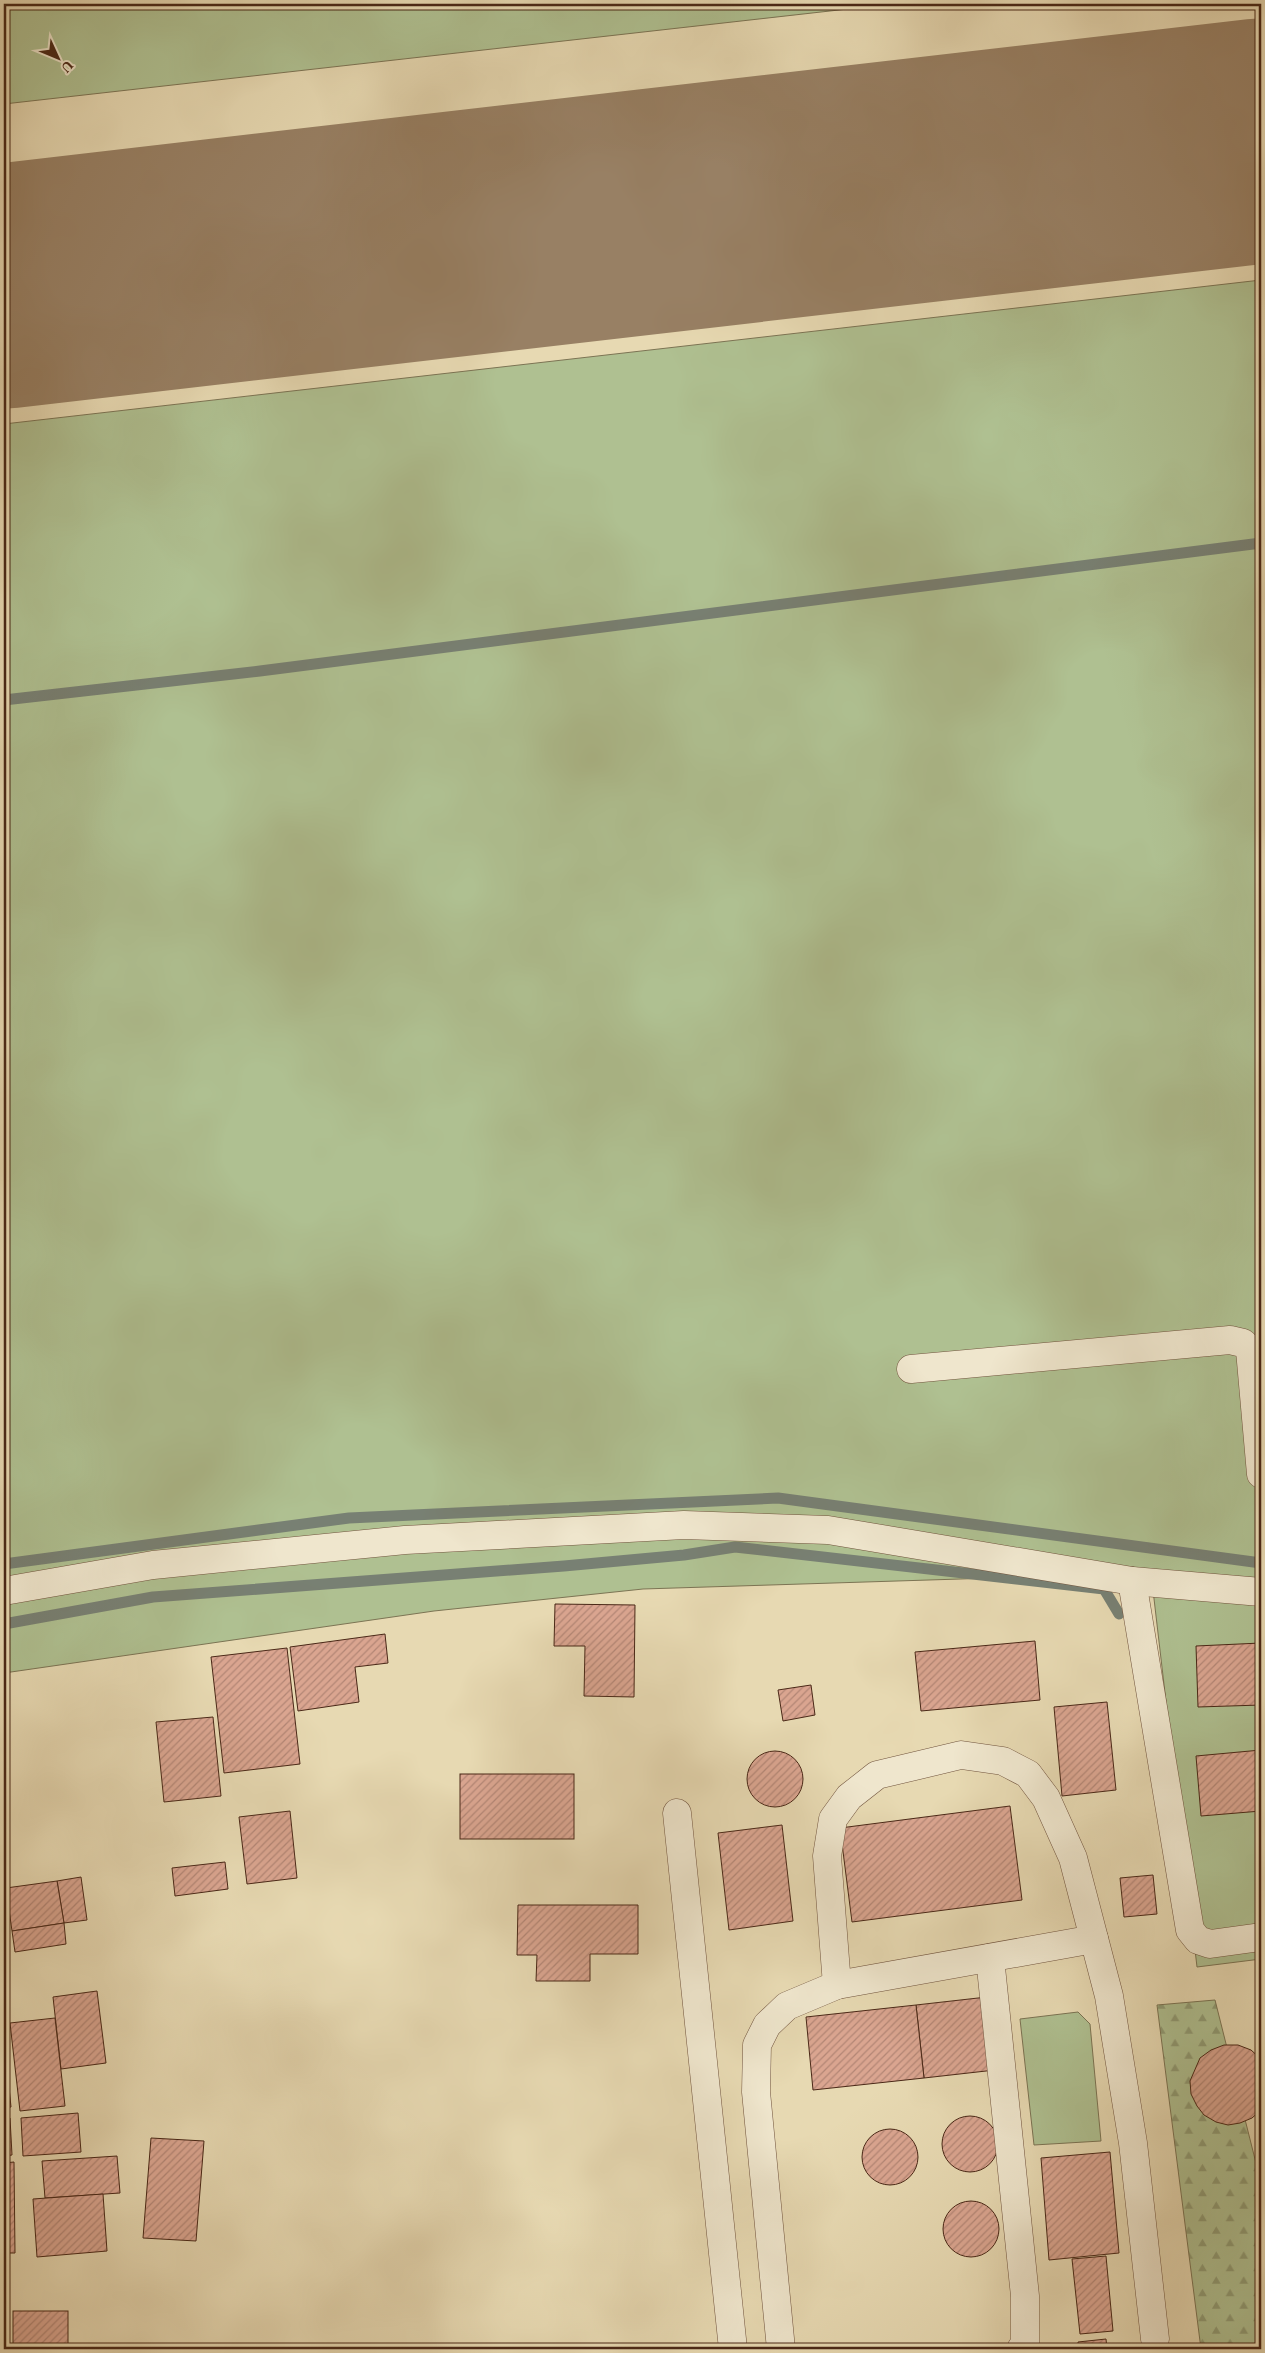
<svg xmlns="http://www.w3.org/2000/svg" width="1265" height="2353" font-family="'EB Garamond',serif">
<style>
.grass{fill:#afc091;stroke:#7c7454}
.forest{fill:url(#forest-firs);stroke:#7c7454}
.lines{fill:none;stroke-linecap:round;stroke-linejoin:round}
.stream{stroke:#788073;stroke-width:11}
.runway{stroke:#988064;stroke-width:245}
.building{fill:url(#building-hatch);stroke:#4a2817}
.minor-casing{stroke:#71543e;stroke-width:29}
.minor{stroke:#efe6cd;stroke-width:28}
</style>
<defs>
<pattern id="forest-firs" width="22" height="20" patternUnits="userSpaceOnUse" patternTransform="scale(1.25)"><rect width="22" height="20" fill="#afc091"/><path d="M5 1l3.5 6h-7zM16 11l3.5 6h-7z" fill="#909c75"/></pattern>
<pattern id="building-hatch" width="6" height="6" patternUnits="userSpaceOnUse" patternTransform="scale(1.25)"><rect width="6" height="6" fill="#daa590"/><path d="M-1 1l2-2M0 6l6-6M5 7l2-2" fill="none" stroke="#b38675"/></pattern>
</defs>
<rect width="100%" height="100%" fill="#e7d9b2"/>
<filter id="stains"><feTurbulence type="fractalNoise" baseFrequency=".004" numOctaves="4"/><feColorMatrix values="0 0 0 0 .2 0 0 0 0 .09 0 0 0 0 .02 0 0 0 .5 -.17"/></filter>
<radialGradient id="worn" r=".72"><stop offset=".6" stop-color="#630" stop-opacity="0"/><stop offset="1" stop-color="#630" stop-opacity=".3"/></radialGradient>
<g class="grass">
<polygon points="4,4 892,4 4,104"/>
<polygon points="1261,280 1261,1959 1197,1967 1151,1573 643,1589 434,1611 4,1673 4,424"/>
<polygon points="1078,2012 1090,2024 1101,2141 1034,2145 1020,2019"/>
</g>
<polygon class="forest" points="1215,2000 1261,2183 1261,2349 1201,2349 1157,2005"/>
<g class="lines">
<g class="stream">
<polyline points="4,700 260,671 1261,543"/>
<polyline points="4,1564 349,1518 778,1498 1261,1563"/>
<polyline points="4,1624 153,1597 564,1566 684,1555 735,1547 1104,1589 1119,1614"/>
</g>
<polyline class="runway" points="4,286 1261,141"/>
</g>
<g class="building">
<polygon points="555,1604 635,1605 634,1697 584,1696 585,1646 554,1646"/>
<polygon points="385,1634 388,1663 355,1667 359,1702 298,1711 290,1647"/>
<polygon points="1035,1641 1040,1700 921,1711 915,1652"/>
<polygon points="1261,1643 1261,1705 1198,1707 1196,1646"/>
<polygon points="287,1648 300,1764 224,1773 211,1657"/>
<polygon points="811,1685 815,1715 783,1721 778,1690"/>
<polygon points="1107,1702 1116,1790 1062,1796 1054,1707"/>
<polygon points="213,1717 221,1796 164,1802 156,1722"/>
<polygon points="1261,1750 1261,1811 1201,1816 1196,1756"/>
<circle cx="775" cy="1779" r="28"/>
<rect x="460" y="1774" width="114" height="65"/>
<polygon points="1010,1806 1022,1900 852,1922 840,1828"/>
<polygon points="290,1811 297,1878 247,1884 239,1817"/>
<polygon points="782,1825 793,1921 729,1930 718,1833"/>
<polygon points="225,1862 228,1889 175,1896 172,1868"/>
<polygon points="1153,1875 1157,1914 1124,1917 1120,1878"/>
<polygon points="81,1877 87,1920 64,1923 57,1881"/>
<polygon points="57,1881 64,1923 12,1931 6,1888"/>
<polygon points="518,1905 638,1905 638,1954 590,1954 590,1981 536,1981 537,1955 517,1955"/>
<polygon points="64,1923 66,1944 15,1952 12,1931"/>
<polygon points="97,1991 106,2063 61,2069 53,1997"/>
<polygon points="987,1997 995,2070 924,2078 916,2005"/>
<polygon points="916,2005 924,2078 813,2090 806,2017"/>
<polygon points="55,2018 65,2106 20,2111 10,2023"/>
<polygon points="4,2037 11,2107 4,2108"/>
<polygon points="1224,2045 1238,2045 1251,2050 1261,2059 1261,2110 1252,2118 1240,2123 1228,2125 1216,2122 1204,2115 1197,2106 1191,2094 1190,2081 1200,2058 1211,2050"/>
<polygon points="78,2113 81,2152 23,2156 21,2118"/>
<circle cx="970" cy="2144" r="28"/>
<polygon points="4,2118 10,2118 12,2155 4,2156"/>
<circle cx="890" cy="2157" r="28"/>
<polygon points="151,2138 204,2141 196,2241 143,2238"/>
<polygon points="1110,2152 1119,2253 1049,2260 1041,2158"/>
<polygon points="117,2156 120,2193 45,2198 42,2161"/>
<polygon points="14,2162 15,2253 4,2253 4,2163"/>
<polygon points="103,2194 107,2251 37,2257 33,2199"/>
<circle cx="971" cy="2229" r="28"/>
<polygon points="1106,2256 1113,2331 1080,2334 1072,2259"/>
<rect x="13" y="2311" width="55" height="38"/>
<polygon points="1106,2339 1107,2349 1078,2349 1078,2342"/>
</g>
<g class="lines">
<g class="minor-casing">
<g id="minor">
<polyline points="911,1369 1230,1340 1243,1343 1250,1350 1261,1474"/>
<polyline points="1132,1581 1190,1930 1198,1940 1210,1944 1261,1937"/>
<polyline points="4,1591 153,1565 405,1540 684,1525 828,1530 1132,1581 1261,1592"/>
<polyline points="677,1813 733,2349"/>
<polyline points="990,1958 1025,2296 1025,2343 1021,2349"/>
<polyline points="837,1985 827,1856 833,1819 849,1797 877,1775 961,1755 1003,1761 1028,1774 1046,1798 1073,1858 1109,1996 1133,2143 1155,2339"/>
<polyline points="781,2349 756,2092 757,2045 767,2025 787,2006 837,1985 1094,1939"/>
</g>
</g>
<use href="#minor" class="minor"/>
</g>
<rect width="1265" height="2353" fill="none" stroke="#e7d9b2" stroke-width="20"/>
<rect x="5" y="5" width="1255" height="2343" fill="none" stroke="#4a2817" stroke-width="2.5"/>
<rect x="10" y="10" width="1245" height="2333" fill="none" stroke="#4a2817"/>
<g transform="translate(58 58) rotate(134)" stroke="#efe6cd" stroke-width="4" paint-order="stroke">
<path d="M0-4L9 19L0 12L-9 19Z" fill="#4a2817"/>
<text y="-8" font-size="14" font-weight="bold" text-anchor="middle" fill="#4a2817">U</text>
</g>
<rect width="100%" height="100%" filter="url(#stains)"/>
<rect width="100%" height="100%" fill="url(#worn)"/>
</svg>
